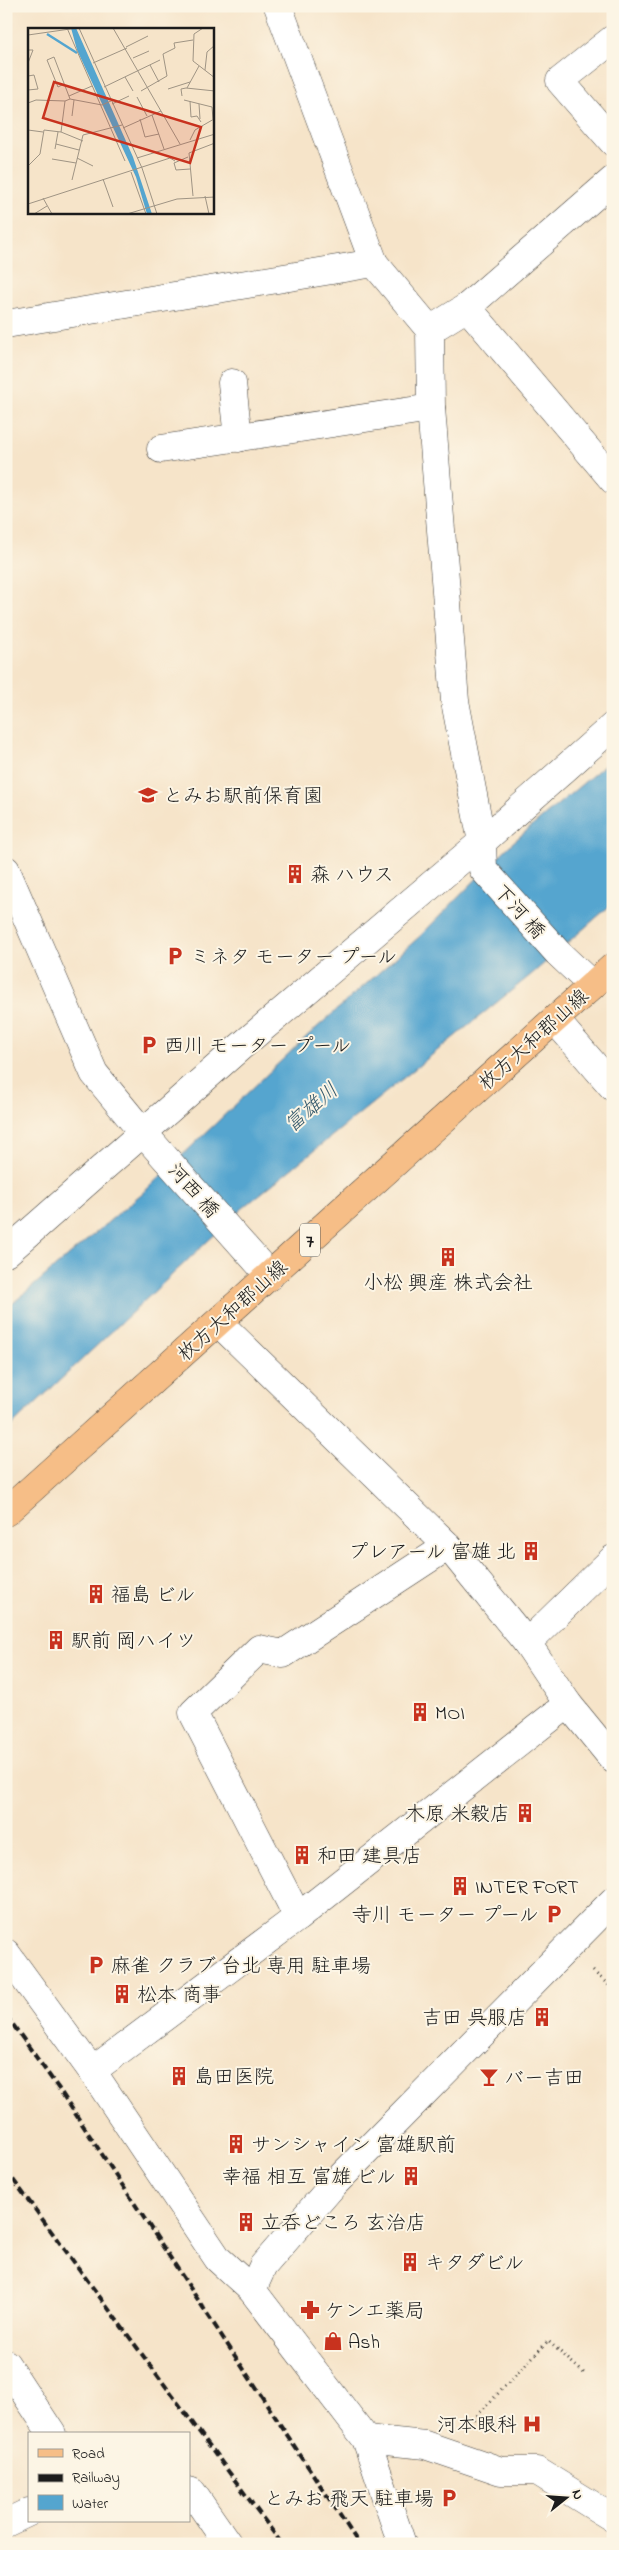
<svg xmlns="http://www.w3.org/2000/svg" width="619" height="2550" font-family="'Indie Flower','Klee One',sans-serif">
<style>
.water{fill:#54a5cf;stroke:#386076}
.lines{fill:none;stroke-linecap:round;stroke-linejoin:round}
.minor-casing{stroke:#3d3a36;stroke-width:29}
.major-casing{stroke:#3d3a36;stroke-width:29}
.path{stroke:#3d3a36;stroke-width:3;stroke-dasharray:1 4;stroke-linecap:butt}
.minor{stroke:#fff;stroke-width:28}
.major{stroke:#f6be87;stroke-width:28}
.rail{stroke:#1c1c1c;stroke-width:4;stroke-dasharray:8 4;stroke-linecap:butt}
.labels{text-anchor:middle;stroke-width:4;stroke-linejoin:round;paint-order:stroke}
.shield{fill:#fcf5e5;stroke:#5f5d58;stroke-width:1}
.shield-label{font-size:19px;font-weight:bold;fill:#1c1c1c}
.poi-label{font-size:20px;fill:#1c1c1c;stroke:#fcf5e5;text-anchor:start}
.street-label{font-size:20px;fill:#1c1c1c;stroke:#fcf5e5}
.water-label{font-size:21px;font-style:italic;fill:#355a6d;stroke:#fcf5e5}
.inset-river{fill:none;stroke:#54a5cf;stroke-width:2.5}
.inset-road{fill:none;stroke:#9f9484;stroke-width:1}
.view{fill:#c8321e;fill-opacity:0.15;stroke:#c8321e;stroke-width:2.5}
.inset-edge{fill:none;stroke:#1c1c1c;stroke-width:2.5}
</style>
<rect width="100%" height="100%" fill="#fcf5e5"/>
<filter id="ink" filterUnits="userSpaceOnUse"><feTurbulence type="fractalNoise" baseFrequency=".02" numOctaves="2"/><feDisplacementMap in="SourceGraphic" scale="10" xChannelSelector="R" yChannelSelector="G"/><feConvolveMatrix kernelMatrix="1 2 1 2 8 2 1 2 1" color-interpolation-filters="sRGB"/></filter>
<filter id="wash" filterUnits="userSpaceOnUse"><feTurbulence type="fractalNoise" baseFrequency=".0096" numOctaves="4" result="noise"/><feDisplacementMap in="SourceGraphic" scale="20" xChannelSelector="R" yChannelSelector="G"/><feGaussianBlur stdDeviation="1.12" result="paint"/><feColorMatrix in="noise" values="0 0 0 0 0 0 0 0 0 0 0 0 0 0 0 0 0 1.4 0 .05"/><feComposite in="paint" operator="in"/></filter>
<g filter="url(#wash)">
<rect width="100%" height="100%" fill="#f6e4c9"/>
<polygon class="water" points="613,758 613,903 532,974 243,1208 6,1431 6,1309 147,1189 305,1038 419,937 512,843"/>
</g>
<g filter="url(#ink)">
<g class="lines">
<g class="minor-casing">
<g id="minor">
<polyline points="278,6 374,263"/>
<polyline points="613,39 560,81 613,142"/>
<polyline points="467,307 613,480"/>
<polyline points="6,324 374,263 430,330 431,408 455,701 482,842 483,869 558,953 592,985"/>
<polyline points="430,330 467,307 613,180"/>
<polyline points="232,383 238,438"/>
<polyline points="161,449 431,408"/>
<polyline points="6,870 94,1073 144,1134 270,1276"/>
<polyline points="555,1020 613,1087"/>
<polyline points="6,1253 239,1048 482,842 613,726"/>
<polyline points="219,1323 448,1546 527,1643 568,1704 613,1759"/>
<polyline points="527,1643 613,1559"/>
<polyline points="298,1917 193,1713 259,1649 283,1654 448,1546"/>
<polyline points="6,1953 92,2071 218,2259 252,2290 366,2439 402,2544"/>
<polyline points="92,2071 298,1917 568,1704"/>
<polyline points="252,2290 263,2266 334,2184 613,1901"/>
<polyline points="6,2364 52,2434"/>
<polyline points="366,2439 425,2445 501,2471 537,2471 613,2518"/>
<polyline points="189,2491 192,2492 228,2544"/>
<polyline points="6,2523 29,2512"/>
</g>
</g>
<g class="major-casing">
<polyline id="major" points="6,1512 613,967"/>
</g>
<g class="path">
<polyline points="593,1971 613,1989"/>
<polyline points="470,2423 548,2341 585,2374"/>
</g>
<use href="#minor" class="minor"/>
<use href="#major" class="major"/>
<g class="rail">
<polyline points="6,2015 59,2089 359,2544"/>
<polyline points="6,2170 282,2544"/>
</g>
</g>
</g>
<defs>
<g id="school-bare" transform="scale(1.5)"><path d="M0-5L7-2L0 1L-7-2ZM-4 1L0 2.5L4 1V4Q0 6-4 4Z" fill="#c8321e" stroke="#fcf5e5" stroke-width="2.5" paint-order="stroke"/></g>
<g id="building-bare" transform="scale(1.5)"><path d="M-4-6H4V6H1V3H-1V6H-4ZM-2.5-4.3h1.7v1.8h-1.7ZM.8-4.3h1.7v1.8H.8ZM-2.5-1h1.7V.8h-1.7ZM.8-1h1.7V.8H.8Z" fill="#c8321e" stroke="#fcf5e5" stroke-width="2.5" paint-order="stroke"/></g>
<g id="parking-bare" transform="scale(1.5)"><path d="M-3.5-5.5H1a3.5 3.5 0 0 1 0 7H-1V5.5H-3.5ZM-1-3.4V-.6H.8a1.4 1.4 0 0 0 0-2.8Z" fill="#c8321e" stroke="#fcf5e5" stroke-width="2.5" paint-order="stroke"/></g>
<g id="bar-bare" transform="scale(1.5)"><path d="M-6-5H6L.8 .8V4.5H3.5V6h-7V4.5H-.8V.8Z" fill="#c8321e" stroke="#fcf5e5" stroke-width="2.5" paint-order="stroke"/></g>
<g id="pharmacy-bare" transform="scale(1.5)"><path d="M-2-6h4v4h4v4h-4v4h-4v-4h-4v-4h4Z" fill="#c8321e" stroke="#fcf5e5" stroke-width="2.5" paint-order="stroke"/></g>
<g id="shop-bare" transform="scale(1.5)"><path d="M-5-2.5h2.3a2.7 3.5 0 0 1 5.4 0H5L5.5 6h-11ZM-1.5-2.5h3a1.5 2.3 0 0 0-3 0Z" fill="#c8321e" stroke="#fcf5e5" stroke-width="2.5" paint-order="stroke"/></g>
<g id="hospital-bare" transform="scale(1.5)"><path d="M-5-5h3v3.5h4V-5h3V5h-3V1.5h-4V5h-3Z" fill="#c8321e" stroke="#fcf5e5" stroke-width="2.5" paint-order="stroke"/></g>
</defs>
<g fill-rule="evenodd">
<use href="#school-bare" x="148" y="795"/>
<use href="#building-bare" x="295" y="874"/>
<use href="#parking-bare" x="175" y="956"/>
<use href="#parking-bare" x="149" y="1045"/>
<use href="#building-bare" x="448" y="1257"/>
<use href="#building-bare" x="531" y="1551"/>
<use href="#building-bare" x="96" y="1594"/>
<use href="#building-bare" x="56" y="1640"/>
<use href="#building-bare" x="420" y="1712"/>
<use href="#building-bare" x="525" y="1813"/>
<use href="#building-bare" x="302" y="1855"/>
<use href="#building-bare" x="460" y="1886"/>
<use href="#parking-bare" x="554" y="1914"/>
<use href="#parking-bare" x="96" y="1965"/>
<use href="#building-bare" x="122" y="1994"/>
<use href="#building-bare" x="542" y="2017"/>
<use href="#building-bare" x="179" y="2076"/>
<use href="#bar-bare" x="489" y="2077"/>
<use href="#building-bare" x="236" y="2144"/>
<use href="#building-bare" x="411" y="2176"/>
<use href="#building-bare" x="246" y="2222"/>
<use href="#building-bare" x="410" y="2262"/>
<use href="#pharmacy-bare" x="310" y="2310"/>
<use href="#shop-bare" x="333" y="2341"/>
<use href="#hospital-bare" x="532" y="2424"/>
<use href="#parking-bare" x="449" y="2498"/>
</g>
<g class="labels">
<rect class="shield" x="300" y="1223.5" width="20" height="33" rx="4"/>
<g class="shield-label">
<text x="310" y="1247">7</text>
</g>
<g class="poi-label">
<text x="163" y="802">とみお駅前保育園</text>
<text x="310" y="881">森 ハウス</text>
<text x="190" y="963">ミネタ モーター プール</text>
<text x="164" y="1052">西川 モーター プール</text>
<text x="448" y="1289" text-anchor="middle">小松 興産 株式会社</text>
<text x="516" y="1558" text-anchor="end">プレアール 富雄 北</text>
<text x="111" y="1601">福島 ビル</text>
<text x="71" y="1647">駅前 岡ハイツ</text>
<text x="435" y="1719">MOI</text>
<text x="510" y="1820" text-anchor="end">木原 米穀店</text>
<text x="317" y="1862">和田 建具店</text>
<text x="475" y="1893">INTER FORT</text>
<text x="539" y="1921" text-anchor="end">寺川 モーター プール</text>
<text x="111" y="1972">麻雀 クラブ 台北 専用 駐車場</text>
<text x="137" y="2001">松本 商事</text>
<text x="527" y="2024" text-anchor="end">吉田 呉服店</text>
<text x="194" y="2083">島田医院</text>
<text x="504" y="2084">バー吉田</text>
<text x="251" y="2151">サンシャイン 富雄駅前</text>
<text x="396" y="2183" text-anchor="end">幸福 相互 富雄 ビル</text>
<text x="261" y="2229">立呑どころ 玄治店</text>
<text x="425" y="2269">キタダビル</text>
<text x="325" y="2317">ケンエ薬局</text>
<text x="348" y="2348">Ash</text>
<text x="517" y="2431" text-anchor="end">河本眼科</text>
<text x="434" y="2505" text-anchor="end">とみお 飛天 駐車場</text>
</g>
<g class="street-label">
<text transform="translate(520 911) rotate(48)" y="7">下河 橋</text>
<text transform="translate(533 1039) rotate(-42)" y="7">枚方大和郡山線</text>
<text transform="translate(194 1190) rotate(48)" y="7">河西 橋</text>
<text transform="translate(232 1310) rotate(-42)" y="7">枚方大和郡山線</text>
</g>
<g class="water-label">
<text transform="translate(311 1107) rotate(-41)" y="7">富雄川</text>
</g>
</g>
<g transform="translate(28 28)">
<rect width="186" height="186" fill="#f6e4c9"/>
<path d="M43 0H48L105 129 124 186H119L108 149 49 22Z" fill="#54a5cf"/>
<path class="inset-river" d="M19 6 49 25"/>
<path class="inset-road" d="M39 0 97 133M51 0 114 140 129 186M85 0 152 116M175 0 166 6 165 33 187 50M0 7 49 0M98 19 120 8M0 22H5L0 35M105 30 121 23M65 35 99 20M122 37 131 54M177 42 179 24 187 17M0 48 6 47 10 61 0 62M97 49 105 63M36 56 30 59 19 32 26 29 42 71M76 59 132 32M159 60 171 38M140 61 162 54M113 63 139 48 135 26 147 20 146 15 165 12M41 68 64 58M154 68 153 61 158 60 187 63M109 69 119 88M156 72 184 79 185 91M162 73 163 89 169 88 173 94M0 75 8 72 37 73M84 76 101 68M171 76 172 91M124 87 136 121M44 88 46 72M112 91 117 109 131 106M95 100 133 83M0 102 15 104M162 112 167 102 186 91M55 113 33 104 37 73 42 71 74 77 83 73M28 116 51 122M27 121 30 104M160 129 146 135 148 142 162 141M49 130 65 138M109 130 187 106M24 131 48 135M0 138 12 126 16 102 33 104M103 144 118 186M75 151 85 179M44 152 55 107 94 97M165 168 161 125 187 115M177 168 181 186M15 170 24 186M0 176 142 130 147 133M6 186 19 178M99 186 149 171 187 169"/>
<path class="view" d="M26 54 173 99 162 135 15 90Z"/>
<rect width="186" height="186" class="inset-edge"/>
</g>
<rect width="619" height="2550" fill="none" stroke="#fcf5e5" stroke-width="25"/>
<rect x="28" y="2432" width="162" height="90" fill="#fcf5e5" stroke="#a29e95"/>
<rect x="38" y="2449" width="25" height="8" fill="#f6be87" stroke="#a29e95"/>
<text x="72" y="2458" font-size="15" fill="#1c1c1c">Road</text>
<rect x="38" y="2474" width="25" height="8" fill="#1c1c1c" stroke="#a29e95"/>
<text x="72" y="2482" font-size="15" fill="#1c1c1c">Railway</text>
<rect x="38" y="2495" width="25" height="15" fill="#54a5cf" stroke="#a29e95"/>
<text x="72" y="2508" font-size="15" fill="#1c1c1c">Water</text>
<g transform="translate(566 2498) rotate(73)" stroke="#fcf5e5" stroke-width="4" paint-order="stroke">
<path d="M0-4L9 19L0 12L-9 19Z" fill="#1c1c1c"/>
<text y="-8" font-size="14" font-weight="bold" text-anchor="middle" fill="#1c1c1c">N</text>
</g>
</svg>
